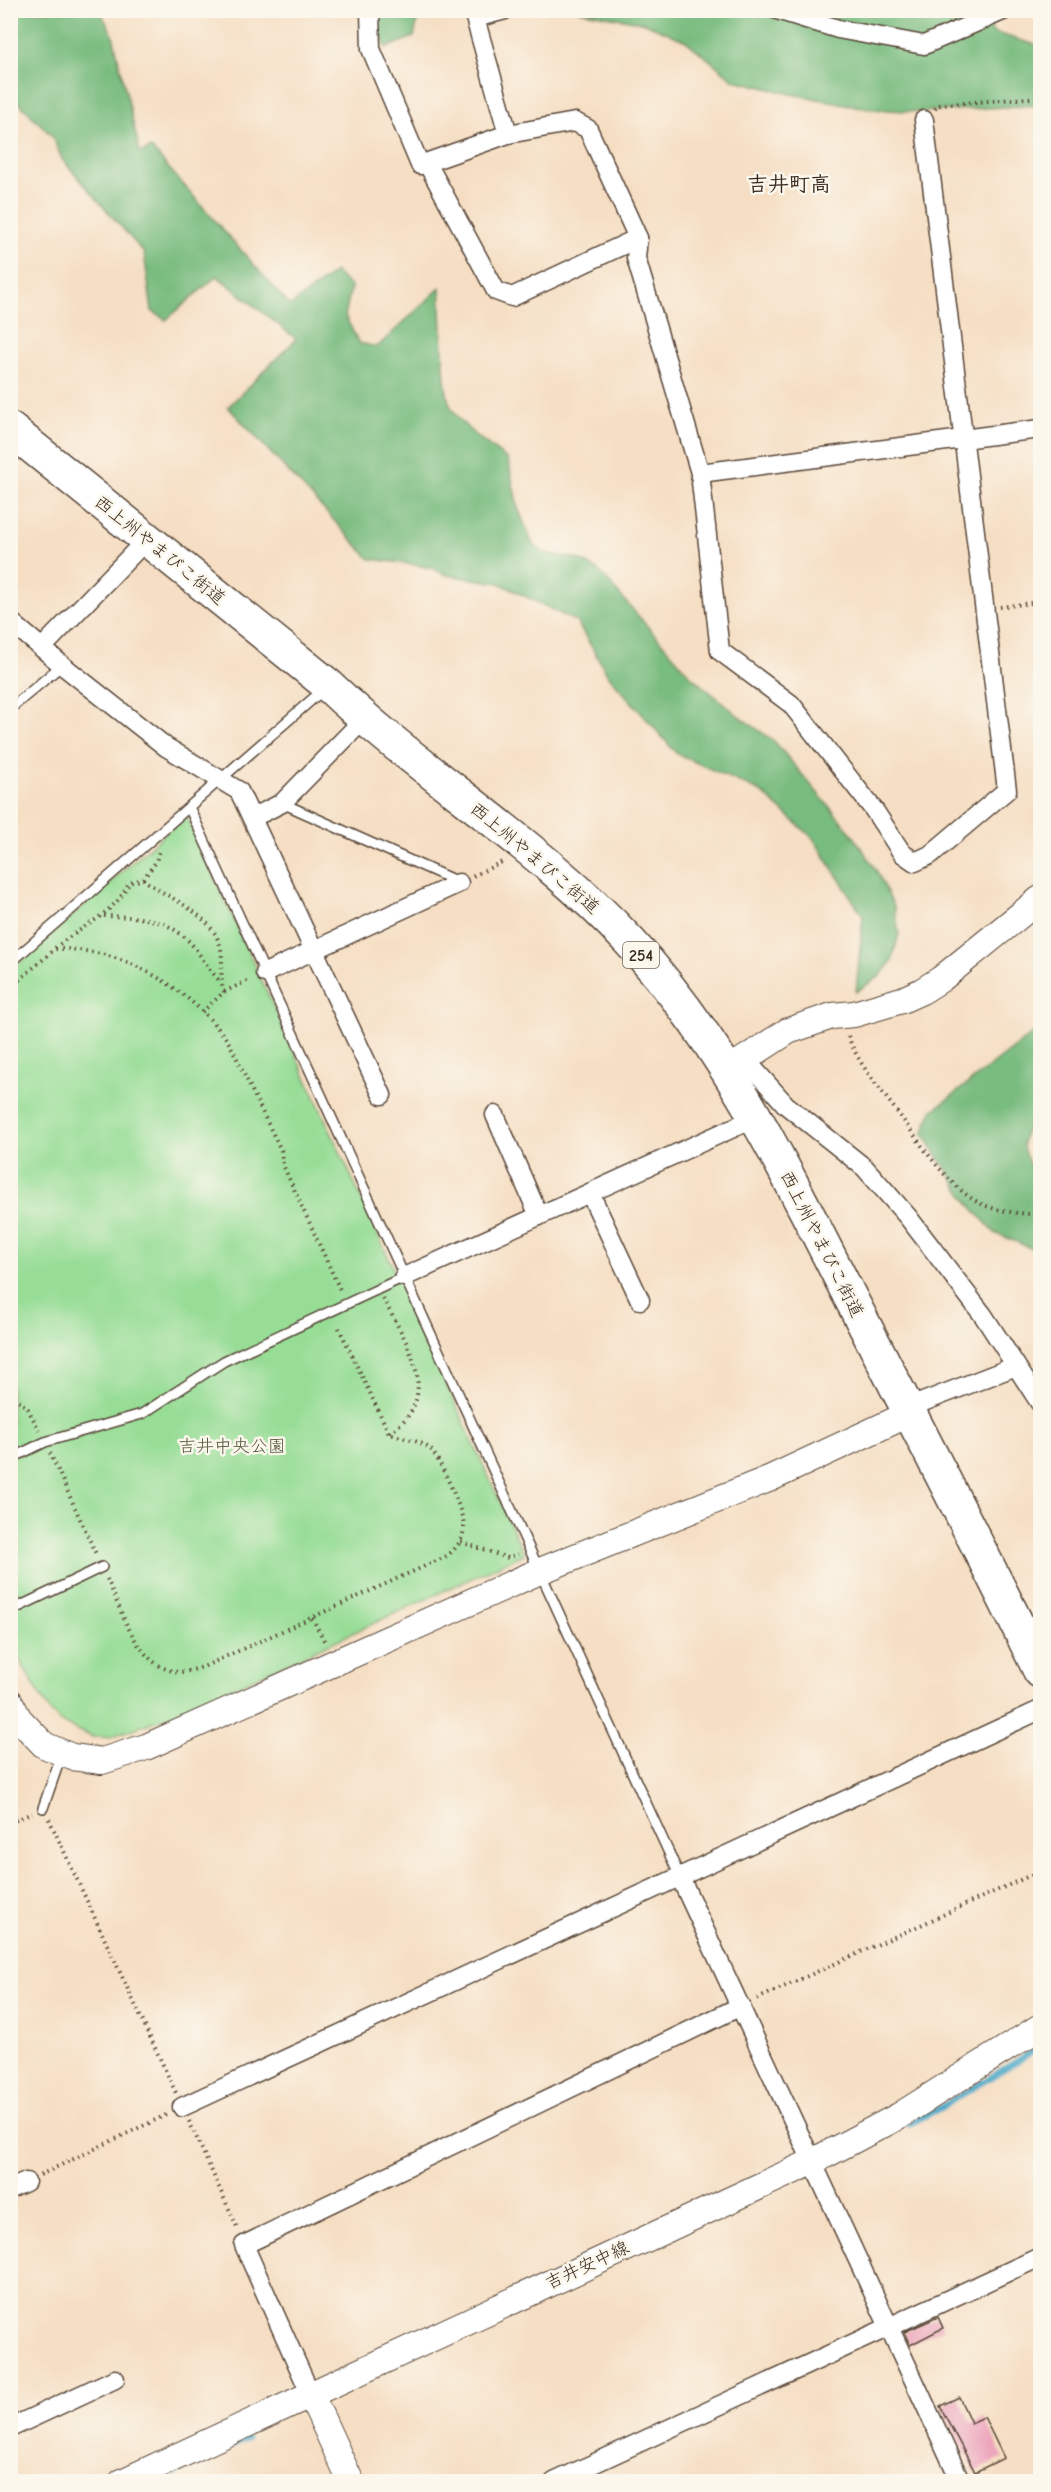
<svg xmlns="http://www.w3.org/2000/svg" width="1051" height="2492" font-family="'Comic Neue','Klee One',sans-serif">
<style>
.green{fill:#97dd96;stroke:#69845a;stroke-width:1.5}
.forest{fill:#79bc7f;stroke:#5a734e;stroke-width:1.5}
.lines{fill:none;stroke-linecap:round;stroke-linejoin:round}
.stream{stroke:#49a8c8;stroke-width:6}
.building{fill:#eca3ba}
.lane-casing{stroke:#574537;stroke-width:12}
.street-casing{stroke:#574537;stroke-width:21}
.secondary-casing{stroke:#574537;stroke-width:28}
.highway-casing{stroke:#574537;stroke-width:36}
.path{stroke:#574537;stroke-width:4;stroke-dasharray:1.5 4.5;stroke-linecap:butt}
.lane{stroke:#fff;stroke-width:9}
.street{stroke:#fff;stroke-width:18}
.secondary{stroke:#fff;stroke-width:26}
.highway{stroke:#fff;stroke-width:33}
.labels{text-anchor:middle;stroke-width:5;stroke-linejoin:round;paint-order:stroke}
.shield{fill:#fbf7ec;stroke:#75685c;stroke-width:1.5}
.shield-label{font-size:16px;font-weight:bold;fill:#3b2a1e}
.street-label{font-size:18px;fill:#3b2a1e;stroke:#fbf7ec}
.park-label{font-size:18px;fill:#52573c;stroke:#fbf7ec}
.quarter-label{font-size:21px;font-weight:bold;fill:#3b2a1e;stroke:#fbf7ec}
</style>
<rect width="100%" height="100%" fill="#fbf7ec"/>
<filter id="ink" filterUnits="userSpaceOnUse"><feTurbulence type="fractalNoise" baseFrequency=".0167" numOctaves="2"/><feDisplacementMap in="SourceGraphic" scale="12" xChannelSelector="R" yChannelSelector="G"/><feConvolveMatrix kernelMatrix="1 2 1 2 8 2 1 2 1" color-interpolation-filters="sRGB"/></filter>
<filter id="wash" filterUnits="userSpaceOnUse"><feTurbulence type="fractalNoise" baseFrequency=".008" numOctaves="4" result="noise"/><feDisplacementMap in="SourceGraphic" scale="24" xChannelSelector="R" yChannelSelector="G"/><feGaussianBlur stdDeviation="1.35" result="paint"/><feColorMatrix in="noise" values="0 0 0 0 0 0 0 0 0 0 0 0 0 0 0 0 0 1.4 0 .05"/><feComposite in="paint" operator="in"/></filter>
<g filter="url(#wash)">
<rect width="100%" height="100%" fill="#f5dec3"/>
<polygon class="green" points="186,815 524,1554 181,1712 110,1737 93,1737 62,1723 49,1710 11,1646 11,970"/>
<g class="forest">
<path d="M10 11H100L113 35 140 153 151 148 290 306 335 272 351 287 345 316 359 343 377 347 440 288C442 311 442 391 451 407 464 430 488 444 508 460L518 508 533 545 545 553 579 559 599 571 692 677 740 717 774 741 853 835 878 873 894 907 899 933 892 961 879 977 856 992 863 916 813 838 761 792 677 754 608 675 577 622 499 583 446 575 432 568 410 564 370 559 228 407 296 339 217 276 166 320 152 311 144 253 62 159 52 136 11 95Z"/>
<polygon points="372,11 423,11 418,18 414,37 386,48"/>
<polygon points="578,11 988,11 992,32 1040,46 1040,105 920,112 872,109 791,94 734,80 686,41 645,23"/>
<path d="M1040 1028V1113C1006 1147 1032 1156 1040 1191 1044 1209 1041 1233 1040 1252L995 1233 969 1204 923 1134 931 1112Z"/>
</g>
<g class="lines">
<g class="stream">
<polyline points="909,2124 940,2108 1040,2047"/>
<polyline points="155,2482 247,2438"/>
</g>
</g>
<g id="blocks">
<g class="building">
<polygon points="938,2317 943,2328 910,2345 904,2332"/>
<polygon points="959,2397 971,2423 984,2417 1004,2458 975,2472 940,2406"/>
</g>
</g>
</g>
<g filter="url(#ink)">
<use href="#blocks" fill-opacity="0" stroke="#574537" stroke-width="1.5"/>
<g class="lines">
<g class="lane-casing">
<g id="lane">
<polyline points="10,709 62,665"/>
<polyline points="282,803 458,882"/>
<polyline points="189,807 680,1877"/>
<polyline points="10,963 324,689"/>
<polyline points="10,1459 45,1442 142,1414 224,1361 404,1277"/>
<polyline points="10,1611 102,1567"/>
<polyline points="43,1808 62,1753"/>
</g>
</g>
<g class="street-casing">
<g id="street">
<polyline points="370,10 371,49 420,165 508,134 575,122 588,129 638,238 636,258 700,473 720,651 791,704 874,810 902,853 915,862 930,855 1007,790 924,120"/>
<polyline points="505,10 475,18 508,134"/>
<polyline points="777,10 838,29 924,45 1005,10"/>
<polyline points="427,163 496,291 512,297 638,238"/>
<polyline points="700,473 1040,429"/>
<polyline points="10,621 62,665 166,747 239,791 382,1095"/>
<polyline points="42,648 147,539"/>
<polyline points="254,817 282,803 364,719"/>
<polyline points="265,973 459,883"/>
<polyline points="753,1068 786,1105 865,1168 908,1217 983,1315 1040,1403"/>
<polyline points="495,1115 539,1216"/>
<polyline points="590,1193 640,1300"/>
<polyline points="404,1277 755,1118"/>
<polyline points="911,1413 923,1402 1016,1366"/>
<polyline points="680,1877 961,2482"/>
<polyline points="182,2107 1040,1710"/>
<polyline points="10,2189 26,2182"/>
<polyline points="310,2393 244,2245 741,2006"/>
<polyline points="10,2428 115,2379"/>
<polyline points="554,2482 1040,2257"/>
</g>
</g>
<g class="secondary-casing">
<g id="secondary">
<polyline points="728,1070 788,1031 832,1016 854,1014 902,1000 922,991 941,979 1040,899"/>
<polyline points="10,1702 19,1719 44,1745 72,1757 102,1761 146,1747 540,1571 771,1478 911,1413"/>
<polyline points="310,2393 351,2482"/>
<polyline points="122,2482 812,2162 899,2116 1040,2027"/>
</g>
</g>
<g class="highway-casing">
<path id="highway" d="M10 429 328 685C424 776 540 845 630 942 725 1044 786 1172 849 1295 913 1420 979 1545 1040 1671"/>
</g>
<g class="path">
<polyline points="935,109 938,105 1040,97"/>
<polyline points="1000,607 1040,602"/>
<polyline points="473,876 504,861"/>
<polyline points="143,879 156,862 159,852"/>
<path d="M104 916C141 917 169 917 194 947 203 959 210 971 220 981"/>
<path d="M55 948C81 926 114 915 129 883L143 879C168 899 210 912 220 945 225 961 218 977 224 992"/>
<path d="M10 988 55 949C122 947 191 988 229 1043 235 1053 240 1066 245 1076 257 1101 269 1126 281 1150L283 1165 341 1292"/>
<polyline points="202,1012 224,992 251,979"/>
<path d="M848 1036C859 1066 882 1091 901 1117 921 1144 944 1181 974 1200 994 1212 1017 1213 1040 1215"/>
<path d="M383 1299C399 1329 433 1378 410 1413 405 1421 397 1427 390 1433"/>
<polyline points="10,1392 28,1409 39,1430"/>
<polyline points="50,1453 97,1556"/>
<polyline points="461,1542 508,1558 518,1554"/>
<path d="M107 1579C122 1611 137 1669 180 1672 187 1672 196 1669 203 1667L447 1556C456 1548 462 1542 464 1529 466 1517 439 1455 429 1448 418 1440 402 1438 389 1433L337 1324"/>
<polyline points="312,1618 326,1644"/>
<polyline points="49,1819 176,2093"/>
<polyline points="10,1823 32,1813"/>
<polyline points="757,1999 1040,1871"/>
<polyline points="189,2121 238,2229"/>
<polyline points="40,2175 168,2114"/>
</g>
<use href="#lane" class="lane"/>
<use href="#street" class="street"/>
<use href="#secondary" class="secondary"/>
<use href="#highway" class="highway"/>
</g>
</g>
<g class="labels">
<rect class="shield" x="623" y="942" width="36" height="26" rx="4.5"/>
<g class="shield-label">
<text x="641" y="961">254</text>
</g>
<g class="street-label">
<text transform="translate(160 550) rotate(39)" y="6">西上州やまびこ街道</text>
<text transform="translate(535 858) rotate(40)" y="6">西上州やまびこ街道</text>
<text transform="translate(822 1244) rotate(63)" y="6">西上州やまびこ街道</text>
<text transform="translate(587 2265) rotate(-25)" y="6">吉井安中線</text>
</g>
<g class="park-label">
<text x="232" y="1452">吉井中央公園</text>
</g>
<g class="quarter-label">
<text x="789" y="191">吉井町高</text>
</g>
</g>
<rect width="1051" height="2492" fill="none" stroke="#fbf7ec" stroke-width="36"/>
</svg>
